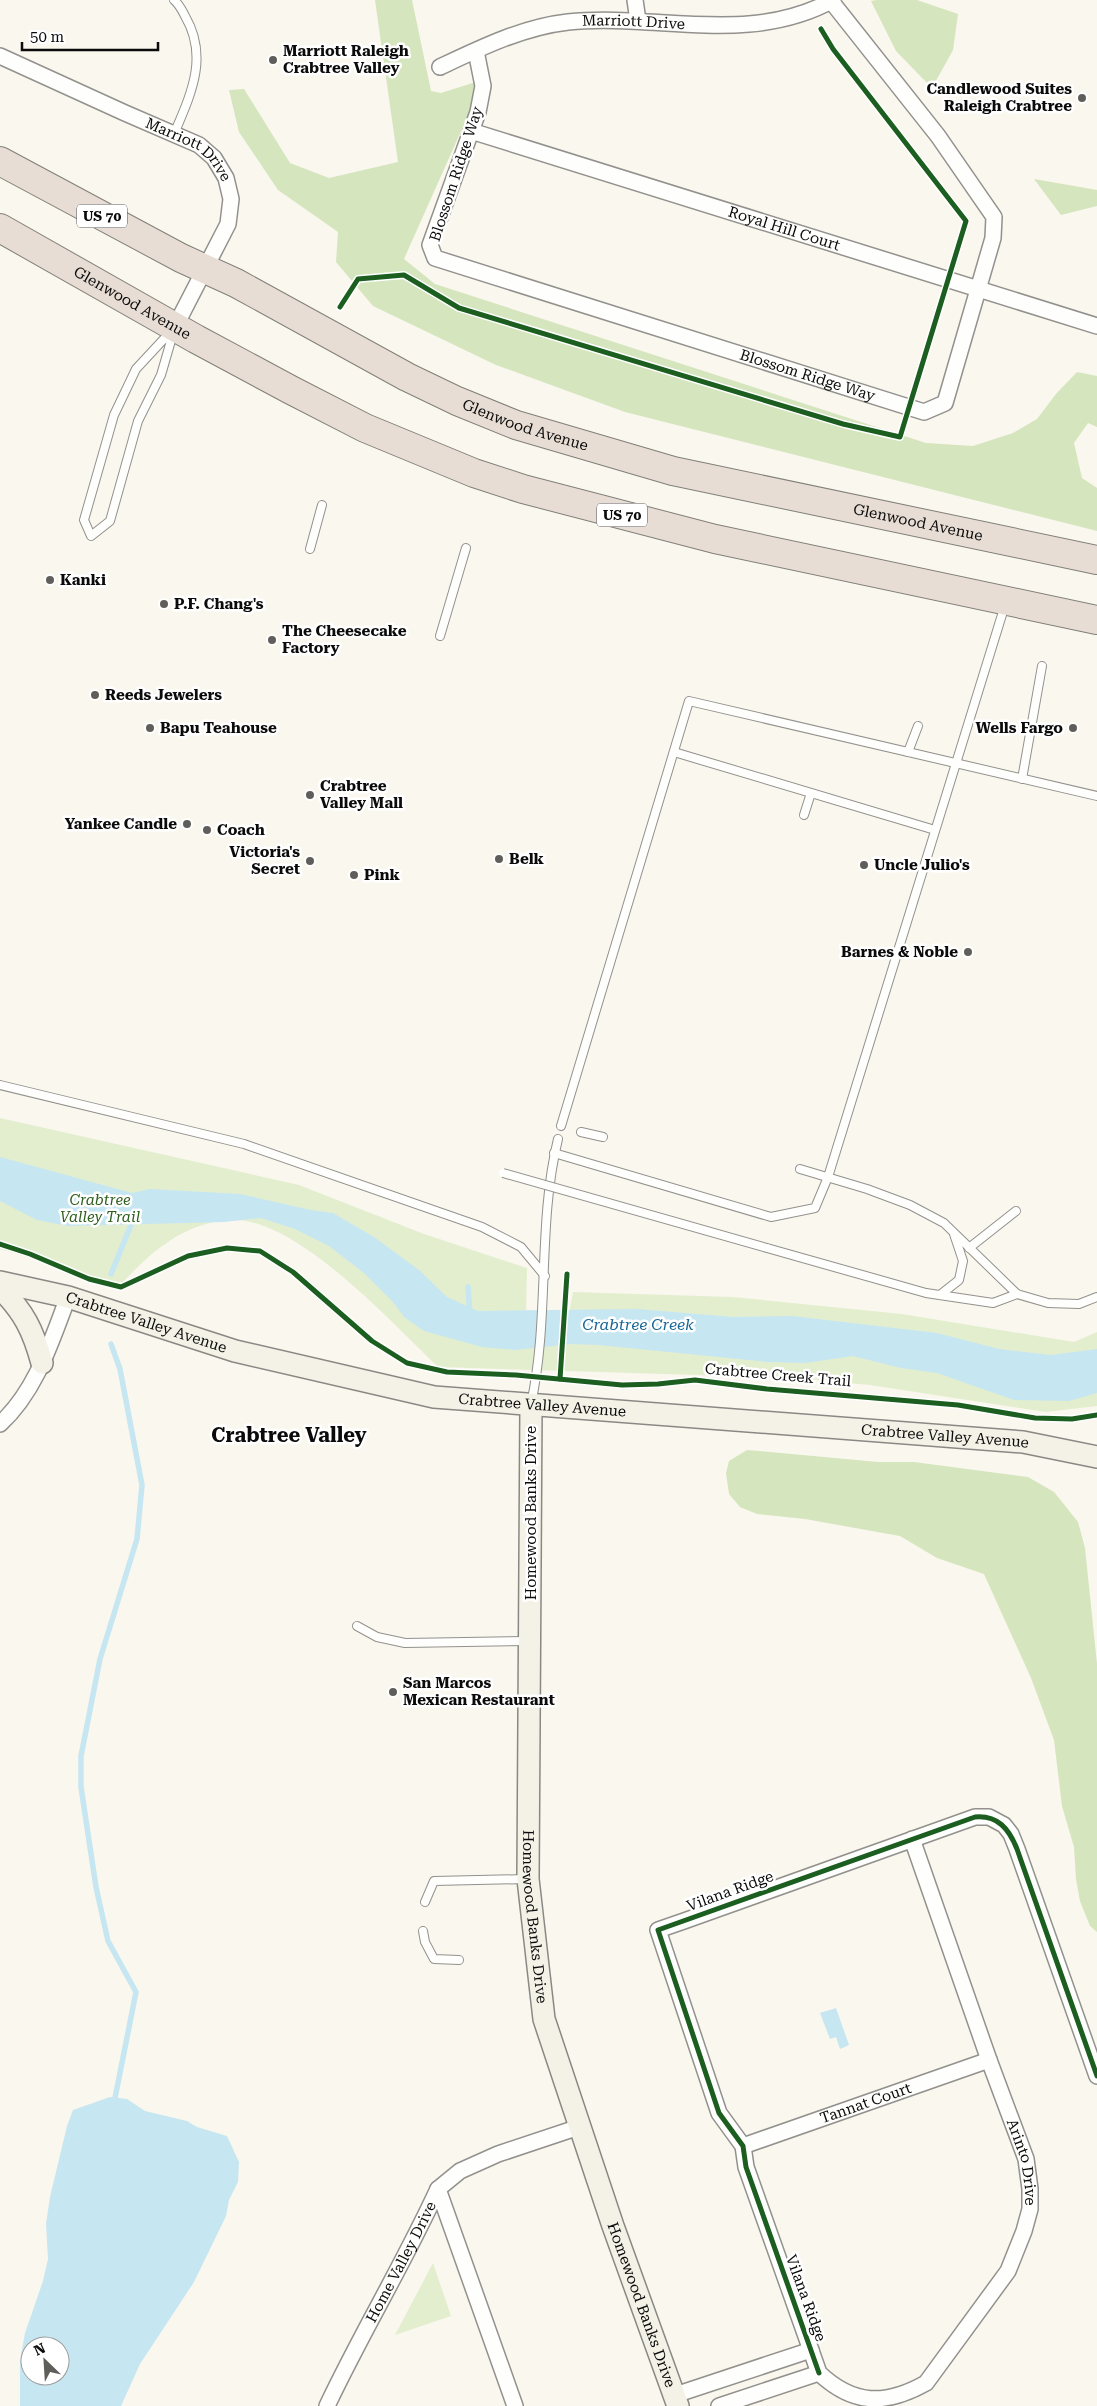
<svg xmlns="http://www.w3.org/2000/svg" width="1097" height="2406" font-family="'Roboto Serif',serif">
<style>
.green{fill:#e3eecf}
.forest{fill:#d5e5bd}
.water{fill:#c6e6f2;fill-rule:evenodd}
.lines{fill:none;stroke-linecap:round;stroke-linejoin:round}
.stream{stroke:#c6e6f2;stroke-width:5.5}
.lane-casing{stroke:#93918d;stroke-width:10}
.street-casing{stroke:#93918d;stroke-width:18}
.secondary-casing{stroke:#898884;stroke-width:24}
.highway-casing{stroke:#807f7a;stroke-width:30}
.lane{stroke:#fefefc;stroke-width:8}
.street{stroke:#fefefc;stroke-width:15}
.secondary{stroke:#f4f2e7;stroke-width:21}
.highway{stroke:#e8ddd4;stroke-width:28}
.lane-bridge-casing{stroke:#93918d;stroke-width:10;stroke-linecap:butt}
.lane-bridge{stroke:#fefefc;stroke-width:8}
.cycleway-casing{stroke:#fff;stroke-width:8}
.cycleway{stroke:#1b5e20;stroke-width:5}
.poi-dot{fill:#5f5e5a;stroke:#fff;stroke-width:2}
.labels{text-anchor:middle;stroke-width:5;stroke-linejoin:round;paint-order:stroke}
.shield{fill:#fff;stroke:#545454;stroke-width:1}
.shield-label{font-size:14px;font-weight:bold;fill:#0b0b0b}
.street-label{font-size:15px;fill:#0b0b0b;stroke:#fff}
.poi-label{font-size:15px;font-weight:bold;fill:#0b0b0b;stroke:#fff;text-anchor:start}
.park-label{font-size:15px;font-style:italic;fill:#2f601e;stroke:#fff}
.water-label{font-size:16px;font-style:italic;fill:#196798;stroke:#fff}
.district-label{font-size:20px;font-weight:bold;fill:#0b0b0b;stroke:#fff}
</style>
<rect width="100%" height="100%" fill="#faf7ee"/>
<g class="green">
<path d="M0 1118 299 1185 424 1234 527 1268 526 1314 568 1320 573 1292 733 1297 902 1314 1074 1342 1097 1332V1406L1046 1412 870 1385 796 1378 438 1367C393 1324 296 1217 232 1220 184 1222 151 1252 120 1285L0 1249Z"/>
<polygon points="433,2263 451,2316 395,2335"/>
</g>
<g class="forest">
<polygon points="375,0 412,0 431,91 441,93 479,81 478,93 404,259 435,284 926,443 973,446 1013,433 1037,419 1056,394 1077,372 1097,376 1097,427 1088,423 1074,443 1082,478 1097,488 1097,531 625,412 496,365 373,306 336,262 338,232 278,190 239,132 229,90 244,89 290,163 329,178 398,162"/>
<polygon points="877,0 917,0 958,14 953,50 932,88 896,51 871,1"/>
<polygon points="1034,179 1097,190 1097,206 1061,215"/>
<polygon points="747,1450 878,1462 914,1462 1028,1477 1054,1492 1078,1522 1085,1548 1097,1664 1097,1932 1090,1926 1080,1901 1076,1879 1074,1847 1062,1806 1054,1740 1031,1678 984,1574 937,1558 900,1536 805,1519 757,1514 740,1507 729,1494 726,1473 729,1461"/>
</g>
<g class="water">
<polygon points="0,1157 132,1193 150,1189 240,1194 311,1210 333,1213 374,1237 419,1270 447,1297 478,1311 637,1309 733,1317 792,1316 937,1333 999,1349 1051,1355 1097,1349 1097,1393 1069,1401 1014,1400 937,1373 901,1368 853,1356 805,1363 768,1362 598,1345 571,1344 515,1350 482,1347 424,1331 404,1317 393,1302 364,1273 329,1246 295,1229 261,1218 224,1222 68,1226 37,1220 0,1201"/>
<polygon points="836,2008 849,2045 840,2049 836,2037 830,2039 820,2013"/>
<path d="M110 2097 127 2099 145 2111 187 2121 197 2127 227 2136 239 2162 238 2182 229 2200 226 2216 194 2282 140 2364 121 2406H20V2361L25 2333 43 2281 48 2259 46 2224 50 2197 67 2126 73 2110ZM30 2346H60V2376H30Z"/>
</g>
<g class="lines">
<g class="stream">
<polyline points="111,1274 133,1220"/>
<polyline points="468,1287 470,1315"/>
<polyline points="111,1344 120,1369 142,1485 137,1539 100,1659 81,1756 81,1787 96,1887 108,1941 136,1992 115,2098"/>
</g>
<g class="lane-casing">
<g id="lane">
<path d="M174 0C179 4 182 10 185 16 209 57 191 94 174 134"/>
<polygon points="175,327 161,375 138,421 110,521 91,536 84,520 114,415 136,369"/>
<polyline points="310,549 322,505"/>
<polyline points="440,636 466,548"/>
<polyline points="674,752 935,830"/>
<polyline points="908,752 918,726"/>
<polyline points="1022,779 1042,666"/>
<polyline points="804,815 811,793"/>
<polyline points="0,1085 244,1144 482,1227 521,1247 545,1276"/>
<polyline points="561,1126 689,701 1097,796"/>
<polyline points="581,1132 603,1137"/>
<polyline points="554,1153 771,1217 815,1208 828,1177 1005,605"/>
<polyline points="800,1169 867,1189 910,1205 944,1223 1017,1294 1048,1303 1079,1304 1097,1297"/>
<polyline points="767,1248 926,1293 993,1303 1017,1294"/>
<polyline points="969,1248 1016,1211"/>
<polyline points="940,1295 959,1280 963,1261 954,1234"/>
<path d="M531 1404C550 1317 537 1225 558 1139"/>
<polyline points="357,1626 377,1637 405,1643 529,1641"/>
<polyline points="425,1902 434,1881 526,1879"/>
<polyline points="423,1931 425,1942 434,1959 459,1960"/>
</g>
</g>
<g class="street-casing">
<g id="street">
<polyline points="635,0 638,21"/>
<path id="s1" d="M476 51 483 86 478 112 430 245 435 258 924 412 945 403 993 238 994 217 938 136 831 1"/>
<path id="s2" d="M0 56 125 113 199 145 214 158 226 178 231 199 228 224 175 327"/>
<path id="s3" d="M440 67C480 48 523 27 568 22 657 13 750 46 833 0"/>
<path id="s4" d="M471 131 1097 326"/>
<path d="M0 1424C36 1391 51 1342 68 1297"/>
<path id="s5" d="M912 1839 989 2060 1026 2159 1030 2189V2209L1024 2231 1008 2271 926 2383C885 2406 853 2405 819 2373L746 2167 743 2146 719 2113 658 1930 684 1921 975 1817H989L1004 1825 1011 1834 1017 1849 1097 2076"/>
<path id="s6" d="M743 2146 989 2060"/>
<polyline points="438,2189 460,2171 498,2154 579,2127"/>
<polyline points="675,2395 811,2350"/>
<path id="s7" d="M327 2406C362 2332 404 2263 438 2189L515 2406"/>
<polyline points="719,2406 819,2373"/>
</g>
</g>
<g class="secondary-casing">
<g id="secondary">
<path id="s8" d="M0 1282 68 1297 235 1351 434 1397 1023 1442 1097 1457"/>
<path d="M0 1288C24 1312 33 1330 42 1363"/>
<path id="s9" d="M531 1406 528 1879 544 2019 613 2226 678 2406"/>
</g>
</g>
<g class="highway-casing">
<g id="highway">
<path id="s10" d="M0 161 181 258 236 283 407 377 457 401 516 425 673 471 1097 560"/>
<path id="s11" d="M0 228 196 339 291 390 365 428 474 473 523 489 715 539 1097 620"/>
</g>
</g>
<use href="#lane" class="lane"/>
<use href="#street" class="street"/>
<use href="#secondary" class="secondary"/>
<use href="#highway" class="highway"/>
<g class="lane-bridge-casing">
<polyline id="lane-bridge" points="503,1173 767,1248"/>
</g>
<use href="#lane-bridge" class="lane-bridge"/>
<g class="cycleway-casing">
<g id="cycleway">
<polyline points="340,307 358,279 404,275 459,308 843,424 900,437 966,221 833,49 821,29"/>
<polyline points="0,1244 30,1254 89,1279 121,1287 188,1256 227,1248 260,1251 293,1272 372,1341 407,1363 447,1372 516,1375 622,1385 658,1384 695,1380 767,1389 958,1405 1035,1418 1072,1419 1097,1415"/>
<polyline points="560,1379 567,1274"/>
<path d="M819 2373 746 2167 743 2146 719 2113 658 1930 975 1817C998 1815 1009 1829 1017 1849L1097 2076"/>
</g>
</g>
<use href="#cycleway" class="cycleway"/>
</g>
<g class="poi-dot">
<circle cx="273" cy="60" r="5"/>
<circle cx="1082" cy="98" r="5"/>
<circle cx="50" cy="580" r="5"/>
<circle cx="164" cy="604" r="5"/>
<circle cx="272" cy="640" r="5"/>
<circle cx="95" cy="695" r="5"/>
<circle cx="150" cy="728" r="5"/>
<circle cx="1073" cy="728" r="5"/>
<circle cx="310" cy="795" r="5"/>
<circle cx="187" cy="824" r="5"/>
<circle cx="207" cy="830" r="5"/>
<circle cx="499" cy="859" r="5"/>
<circle cx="310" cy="861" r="5"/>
<circle cx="864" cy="865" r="5"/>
<circle cx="354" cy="875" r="5"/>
<circle cx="968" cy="952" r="5"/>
<circle cx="393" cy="1692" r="5"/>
</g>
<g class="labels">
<g class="shield">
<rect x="77" y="204.5" width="50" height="23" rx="4"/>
<rect x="597" y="503.5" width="50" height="23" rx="4"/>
</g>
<g class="shield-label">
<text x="102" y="221">US 70</text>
<text x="622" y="520">US 70</text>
</g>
<g class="street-label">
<text dy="5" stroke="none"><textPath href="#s3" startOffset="202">Marriott Drive</textPath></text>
<text dy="5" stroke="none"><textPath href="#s2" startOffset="212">Marriott Drive</textPath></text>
<text transform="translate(456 174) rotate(-72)" y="5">Blossom Ridge Way</text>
<text dy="5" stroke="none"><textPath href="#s4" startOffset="328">Royal Hill Court</textPath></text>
<text dy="5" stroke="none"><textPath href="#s11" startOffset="152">Glenwood Avenue</textPath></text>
<text dy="5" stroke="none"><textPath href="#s1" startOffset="608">Blossom Ridge Way</textPath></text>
<text dy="5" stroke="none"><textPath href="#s10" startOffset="589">Glenwood Avenue</textPath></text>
<text dy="5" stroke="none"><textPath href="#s10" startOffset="994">Glenwood Avenue</textPath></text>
<text dy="5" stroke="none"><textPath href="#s8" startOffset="152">Crabtree Valley Avenue</textPath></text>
<text transform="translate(778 1375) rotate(5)" y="5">Crabtree Creek Trail</text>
<text dy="5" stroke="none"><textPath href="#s8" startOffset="558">Crabtree Valley Avenue</textPath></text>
<text dy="5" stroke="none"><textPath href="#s8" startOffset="962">Crabtree Valley Avenue</textPath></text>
<text transform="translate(531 1513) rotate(-90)" y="5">Homewood Banks Drive</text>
<text transform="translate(730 1891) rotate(-20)" y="5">Vilana Ridge</text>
<text dy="5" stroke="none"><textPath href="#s9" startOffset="511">Homewood Banks Drive</textPath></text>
<text dy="5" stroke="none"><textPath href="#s6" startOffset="130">Tannat Court</textPath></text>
<text dy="5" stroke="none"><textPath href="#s5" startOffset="342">Arinto Drive</textPath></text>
<text dy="5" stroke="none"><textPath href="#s7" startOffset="162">Home Valley Drive</textPath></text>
<text transform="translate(806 2298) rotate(70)" y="5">Vilana Ridge</text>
<text dy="5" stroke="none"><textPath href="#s9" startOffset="916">Homewood Banks Drive</textPath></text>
</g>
<g class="poi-label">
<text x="283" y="56">Marriott Raleigh<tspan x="283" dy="17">Crabtree Valley</tspan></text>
<text x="1072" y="94" text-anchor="end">Candlewood Suites<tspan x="1072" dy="17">Raleigh Crabtree</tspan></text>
<text x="60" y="585">Kanki</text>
<text x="174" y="609">P.F. Chang's</text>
<text x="282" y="636">The Cheesecake<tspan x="282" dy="17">Factory</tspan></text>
<text x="105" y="700">Reeds Jewelers</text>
<text x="160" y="733">Bapu Teahouse</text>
<text x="1063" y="733" text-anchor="end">Wells Fargo</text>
<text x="320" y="791">Crabtree<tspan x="320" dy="17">Valley Mall</tspan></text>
<text x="177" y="829" text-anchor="end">Yankee Candle</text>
<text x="217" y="835">Coach</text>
<text x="300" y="857" text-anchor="end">Victoria's<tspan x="300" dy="17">Secret</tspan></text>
<text x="509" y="864">Belk</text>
<text x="874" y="870">Uncle Julio's</text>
<text x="364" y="880">Pink</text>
<text x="958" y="957" text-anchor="end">Barnes &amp; Noble</text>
<text x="403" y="1688">San Marcos<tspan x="403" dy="17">Mexican Restaurant</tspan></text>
</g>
<g class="park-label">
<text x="100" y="1205">Crabtree<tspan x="100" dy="17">Valley Trail</tspan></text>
</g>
<g class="water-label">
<text x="638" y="1330">Crabtree Creek</text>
</g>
<g class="district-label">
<text x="289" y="1442">Crabtree Valley</text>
</g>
</g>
<g transform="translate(45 2361) rotate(335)"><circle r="24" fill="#ffffff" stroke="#9d9d9d"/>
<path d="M0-4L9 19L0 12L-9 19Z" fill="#5f5e5a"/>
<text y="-8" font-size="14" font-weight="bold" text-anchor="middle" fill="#0b0b0b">N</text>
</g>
<path d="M22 42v8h136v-8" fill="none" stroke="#0b0b0b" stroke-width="2.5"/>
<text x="30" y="42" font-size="15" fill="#0b0b0b" stroke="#ffffff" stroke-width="4" paint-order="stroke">50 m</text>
</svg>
